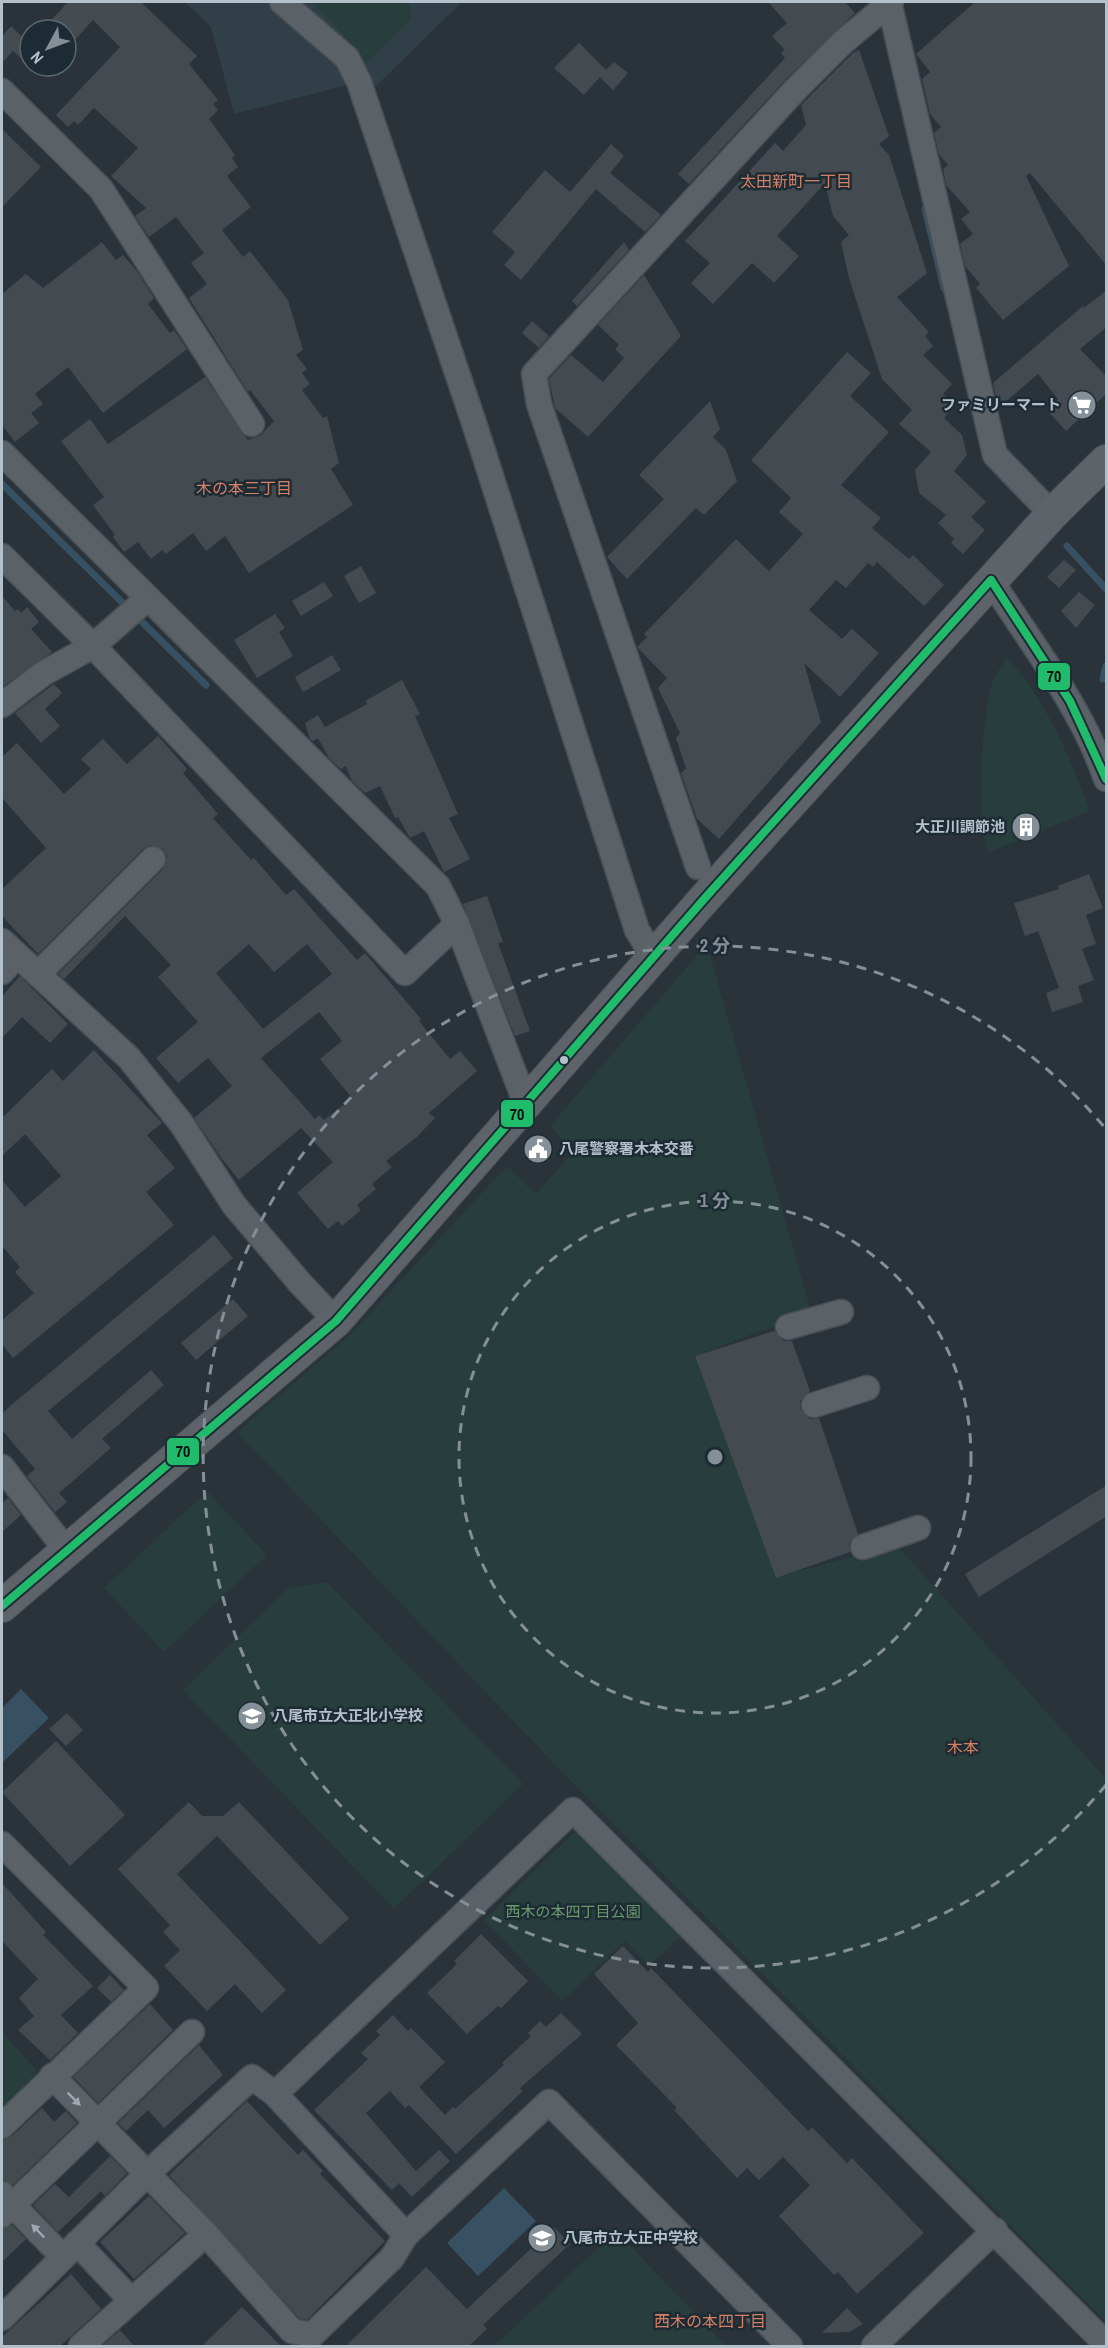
<svg xmlns="http://www.w3.org/2000/svg" width="1108" height="2348" font-family="'Archivo Narrow','Noto Sans JP',sans-serif">
<style>
.airport{fill:#313f49}
.green{fill:#273e3d}
.water{fill:#375162}
.lines{fill:none;stroke-linecap:round;stroke-linejoin:round}
.stream{stroke:#375162;stroke-width:7}
.building{fill:#434b50;fill-rule:evenodd}
.minor-casing{stroke:#484f54;stroke-width:27}
.major-casing{stroke:#485056;stroke-width:34}
.minor{stroke:#5a6167;stroke-width:24}
.major{stroke:#5d6368;stroke-width:32}
.bus-1-casing{stroke:#1d2b34;stroke-width:12}
.bus-1{stroke:#20bc6c;stroke-width:8}
.oneway{fill:#9ea8b1}
.ring{fill:none;stroke:#848f97;stroke-width:3;stroke-dasharray:10 8}
.bus-dot{fill:#b4c0ca;stroke:#1d2b34;stroke-width:2}
.labels{text-anchor:middle;stroke-width:5;stroke-linejoin:round;paint-order:stroke}
.poi-label{font-size:15px;font-weight:bold;fill:#b4c0ca;stroke:#1d2b34;text-anchor:start}
.park-label{font-size:15px;fill:#6b9b6d;stroke:#1d2b34}
.neighbourhood-label{font-size:16px;fill:#d68063;stroke:#1d2b34}
.centre{fill:#848f97;stroke:#1d2b34;stroke-width:3}
.ring-label{font-size:18px;text-anchor:middle;font-weight:bold;fill:#848f97;stroke:#1d2b34;stroke-width:5;stroke-linejoin:round;paint-order:stroke}
.line-badge{stroke:#1d2b34;stroke-width:2}
.pale-badge-label{font-size:16px;text-anchor:middle;font-weight:bold;fill:#111}
</style>
<rect width="100%" height="100%" fill="#2a3339"/>
<polygon class="airport" points="185,2 462,2 376,86 359,82 234,114 211,27"/>
<g class="green">
<polygon points="311,2 410,2 411,20 362,68 342,33"/>
<path d="M1007 657C1046 700 1070 757 1090 811L989 852C974 828 982 710 993 681 996 673 1003 665 1007 657Z"/>
<polygon points="707,944 811,1312 695,1356 776,1577 897,1545 1106,1779 1106,2322 560,1770 237,1432 351,1334 507,1166 536,1194 573,1152 550,1126"/>
<polygon points="207,1491 267,1555 164,1652 104,1588"/>
<polygon points="327,1582 523,1784 394,1909 183,1690 287,1589"/>
<polygon points="577,1829 681,1936 649,1966 625,1941 562,2001 484,1920"/>
<polygon points="2,2032 36,2070 33,2082 2,2114"/>
<polygon points="616,2231 726,2346 494,2346"/>
</g>
<g class="water">
<polygon points="21,1689 49,1718 2,1763 2,1708"/>
<polygon points="504,2188 536,2221 478,2276 447,2243"/>
</g>
<g class="lines">
<g class="stream">
<polyline points="925,209 944,288"/>
<polyline points="2,484 206,685"/>
<polyline points="1067,546 1106,589"/>
<polyline points="1103,679 1106,666"/>
</g>
</g>
<g class="building">
<polygon points="68,2 141,2 197,56 189,64 218,100 213,104 218,110 209,119 235,155 232,158 238,167 227,176 251,207 222,230 243,257 250,251 288,300 303,350 296,355 307,369 302,373 310,384 302,390 323,418 327,416 339,463 331,469 353,505 249,573 225,536 206,551 193,533 166,554 162,550 151,559 138,542 124,552 113,537 115,535 93,505 104,497 61,441 90,419 108,444 205,377 248,440 260,436 274,421 250,390 248,392 189,298 207,284 191,263 204,253 176,217 149,237 135,216 146,208 111,176 138,148 94,108 78,125 74,121 68,127 56,115 120,47 93,20 66,50 66,30 42,30"/>
<polygon points="768,2 845,2 855,13 786,79 689,184 678,174 785,58 781,53 785,50 772,36 787,23"/>
<polygon points="975,2 1107,2 1107,266 1030,173 1026,176 1069,266 1003,320 976,288 980,284 965,266 960,244 973,234 961,219 970,212 946,185 943,169 948,165 939,154 934,133 941,127 930,114 922,79 930,72 916,54"/>
<polygon points="11,26 30,44 30,67 13,51 2,63 2,36"/>
<polygon points="579,43 606,70 614,62 628,73 613,90 600,77 584,95 554,68"/>
<polygon points="859,50 889,136 879,144 889,155 927,273 897,297 929,332 925,336 933,346 923,355 952,384 943,394 955,405 944,418 962,435 967,455 954,471 986,502 971,517 985,530 963,554 951,543 954,539 938,523 946,515 919,493 915,470 931,452 899,424 912,410 882,379 849,278 841,242 849,235 833,216 825,183 777,236 799,256 774,283 752,263 713,304 691,283 710,263 685,241 775,143 783,151 806,125 801,105 853,53"/>
<polygon points="2,129 41,167 2,207"/>
<polygon points="611,144 624,156 610,173 661,215 645,232 596,189 521,280 504,265 515,252 492,232 545,170 570,192"/>
<polygon points="102,242 116,260 123,255 137,271 154,298 148,304 170,333 174,330 187,349 103,413 68,367 35,394 43,404 31,413 39,423 15,442 2,425 2,294 26,274 43,288"/>
<polygon points="624,242 629,250 577,306 572,301"/>
<polygon points="644,275 681,336 588,437 555,408 549,379 571,355 603,382 624,358 615,349 619,345 598,325"/>
<polygon points="1107,290 1107,327 1080,349 1107,377 1107,393 1066,431 1047,410 1058,399 1038,374 1003,404 996,396 993,383 1083,306 1084,308"/>
<polygon points="532,321 549,336 539,348 522,333"/>
<polygon points="847,352 871,373 850,396 889,432 841,485 881,518 872,528 909,559 913,555 944,585 924,606 877,562 873,567 868,563 846,588 836,580 809,610 842,639 852,629 879,653 840,697 804,663 821,722 719,839 697,819 681,773 686,768 676,738 680,733 658,688 667,678 637,647 647,637 644,634 736,539 769,571 803,534 779,512 791,498 751,460"/>
<polygon points="710,401 720,429 713,437 726,450 737,481 704,515 696,508 627,579 607,557 664,499 639,475"/>
<polygon points="1064,560 1076,570 1059,588 1047,577"/>
<polygon points="361,566 376,593 359,603 344,576"/>
<polygon points="324,582 333,596 301,616 292,601"/>
<polygon points="1079,592 1095,605 1076,628 1061,611"/>
<polygon points="2,596 15,611 18,609 21,613 27,607 39,622 31,629 52,652 2,687"/>
<polygon points="275,614 285,628 279,632 293,656 257,678 234,640"/>
<polygon points="332,655 341,670 303,692 295,677"/>
<polygon points="402,680 420,714 415,716 458,814 449,818 470,859 444,872 424,831 410,838 398,817 395,818 380,786 365,793 352,781 346,766 341,769 329,758 318,738 313,741 310,739 305,723 318,715 325,727 367,704 365,701"/>
<polygon points="54,684 62,693 45,709 60,726 41,743 15,713"/>
<path d="M158 736 187 769 183 773 218 814 213 818 251 860 254 858 286 895 294 889 357 960 365 953 421 1019 419 1021 450 1059 460 1051 477 1071 429 1113 435 1118 418 1136 386 1161 392 1167 372 1184 376 1189 357 1205 361 1210 342 1226 338 1221 328 1229 297 1193 333 1162 301 1128 239 1180 222 1159 194 1118 232 1086 208 1058 178 1083 156 1058 198 1022 158 977 171 965 125 916 64 979 58 974 163 869 167 856 163 849 150 845 143 849 38 954 2 916V889L46 848 2 798V757L17 743 64 794 91 769 81 759 103 739 127 764ZM249 944 274 972 307 944 332 974 263 1029 216 973ZM319 1012 342 1041 320 1059 352 1098 324 1120 319 1115 315 1119 261 1058Z"/>
<polygon points="1089,874 1103,908 1086,915 1096,944 1082,949 1094,980 1078,986 1083,1002 1052,1012 1046,993 1059,988 1038,931 1025,936 1014,903 1059,889 1058,886"/>
<polygon points="487,896 503,942 498,943 530,1031 515,1036 463,904"/>
<polygon points="20,976 68,1024 50,1043 22,1017 2,1038 2,996"/>
<polygon points="94,1050 162,1123 147,1135 175,1168 146,1192 174,1225 13,1358 2,1344 2,1320 34,1293 15,1272 20,1267 2,1246 2,1180 25,1207 61,1176 25,1134 2,1156 2,1118 52,1069 63,1081"/>
<polygon points="214,1235 233,1258 48,1411 72,1439 151,1370 164,1385 102,1439 111,1448 59,1493 67,1502 55,1512 27,1476 35,1469 2,1430 2,1413"/>
<polygon points="233,1299 248,1316 196,1360 181,1343"/>
<polygon points="774,1331 784,1341 792,1341 810,1391 800,1401 801,1410 810,1419 819,1418 858,1534 849,1544 850,1552 776,1578 695,1356"/>
<polygon points="1107,1485 1107,1516 979,1597 965,1574"/>
<polygon points="8,1498 21,1515 2,1532 2,1503"/>
<polygon points="67,1713 83,1730 66,1746 49,1729"/>
<polygon points="56,1741 125,1815 70,1866 2,1792"/>
<polygon points="189,1802 202,1816 223,1816 239,1802 349,1918 320,1945 217,1836 177,1874 286,1990 262,2013 235,1984 207,2011 164,1966 180,1950 163,1932 170,1925 118,1869"/>
<polygon points="2,1883 46,1932 43,1935 93,1986 61,2015 78,2033 50,2060 18,2030 34,2016 19,1998 38,1979 2,1941"/>
<polygon points="481,1934 528,1981 501,2008 498,2006 467,2034 427,1993 457,1964 454,1961"/>
<polygon points="623,1946 648,1972 651,1968 808,2131 812,2127 847,2163 852,2158 924,2233 857,2294 838,2272 834,2275 779,2216 810,2185 783,2157 759,2180 747,2168 737,2178 674,2110 677,2108 616,2045 638,2023 594,1974"/>
<polygon points="110,1975 124,1990 111,2002 97,1988"/>
<polygon points="150,2004 173,2030 98,2103 73,2077"/>
<polygon points="561,2013 582,2034 520,2088 523,2091 456,2154 409,2105 405,2108 390,2091 366,2113 416,2171 439,2150 450,2161 412,2197 399,2183 392,2190 314,2110 368,2059 361,2053 380,2035 376,2031 393,2015 408,2031 411,2028 445,2062 419,2087 445,2115 453,2107 455,2109 504,2065 502,2063 531,2036 528,2033 540,2021 546,2027"/>
<polygon points="199,2045 223,2075 164,2128 148,2110 126,2131 118,2123"/>
<polygon points="247,2101 298,2155 303,2150 323,2171 320,2174 385,2241 307,2320 299,2318 169,2175"/>
<polygon points="42,2108 54,2122 66,2111 77,2123 13,2185 2,2180 2,2140 12,2136"/>
<polygon points="110,2156 127,2173 105,2196 101,2191 58,2232 33,2205 55,2184 69,2197"/>
<polygon points="149,2196 185,2233 134,2279 100,2242"/>
<polygon points="12,2225 26,2239 2,2262 2,2229"/>
<polygon points="554,2227 570,2244 483,2325 487,2329 469,2346 346,2346 426,2267 467,2309"/>
<polygon points="71,2274 101,2309 60,2346 2,2346 2,2337"/>
<polygon points="242,2307 281,2346 202,2346"/>
<polygon points="847,2308 863,2324 849,2332 822,2333"/>
<polygon points="120,2330 134,2346 102,2346"/>
</g>
<g class="lines">
<g class="minor-casing">
<g id="minor">
<polyline points="282,2 347,58 359,82 474,423 637,930 654,958"/>
<polyline points="889,2 995,455 1052,514"/>
<polyline points="2,91 101,189 252,424"/>
<polyline points="2,453 438,886 457,924 526,1104"/>
<polyline points="2,556 93,646 405,973 457,924"/>
<path d="M991 580C1031 644 1082 707 1106 779"/>
<polyline points="2,705 44,673 93,646 148,598"/>
<polyline points="698,867 539,404 534,374 796,89 843,42 891,2"/>
<polyline points="2,941 129,1058 181,1123 234,1205 300,1283 336,1321"/>
<polyline points="2,972 17,955"/>
<polyline points="38,974 153,859"/>
<polyline points="788,1327 841,1312"/>
<polyline points="814,1405 867,1388"/>
<polyline points="2,1467 66,1550"/>
<polyline points="863,1547 918,1528"/>
<polyline points="2,1844 146,1988 2,2126"/>
<polyline points="52,2076 206,2234 292,2331 312,2335 392,2258 406,2235 549,2102 790,2346"/>
<polyline points="275,2094 573,1810 1106,2344"/>
<polyline points="2,2194 63,2257"/>
<polyline points="2,2215 192,2032"/>
<polyline points="77,2243 131,2300"/>
<polyline points="2,2318 148,2173 252,2077 275,2094 406,2235"/>
<polyline points="81,2346 206,2234"/>
<polyline points="874,2346 995,2230"/>
</g>
</g>
<g class="major-casing">
<polyline id="major" points="2,1606 336,1321 705,898 1052,514 1106,461"/>
</g>
<use href="#minor" class="minor"/>
<use href="#major" class="major"/>
<g class="bus-1-casing">
<g id="bus-1">
<polyline points="991,580 1070,701 1106,779"/>
<polyline points="2,1606 336,1321 705,898 991,580"/>
</g>
</g>
<use href="#bus-1" class="bus-1"/>
</g>
<defs><path id="oneway-solid" d="M-6-.8H1V-3.2L6.5 0L1 3.2V.8H-6Z" transform="scale(1.5)"/></defs>
<g class="oneway">
<use href="#oneway-solid" transform="translate(74 2099) rotate(45)"/>
<use href="#oneway-solid" transform="translate(38 2231) rotate(-134)"/>
</g>
<g class="ring">
<circle cx="715" cy="1457" r="256"/>
<path d="M1106 1785A511 511 0 1 1 1106 1129"/>
</g>
<defs>
<g id="supermarket-disc" transform="scale(1.5)"><circle r="9.5" fill="#848f97" stroke="#1d2b34"/><path d="M-6-5.5h2.5l.6 2H6L4.5 2H-2.5L-4.4-4H-6ZM-1.5 3.2a1.3 1.3 0 1 0 .1 0ZM3 3.2a1.3 1.3 0 1 0 .1 0Z" fill="#fff"/></g>
<g id="building-disc" transform="scale(1.5)"><circle r="9.5" fill="#848f97" stroke="#1d2b34"/><path d="M-4-6H4V6H1V3H-1V6H-4ZM-2.5-4.3h1.7v1.8h-1.7ZM.8-4.3h1.7v1.8H.8ZM-2.5-1h1.7V.8h-1.7ZM.8-1h1.7V.8H.8Z" fill="#fff"/></g>
<g id="civic-disc" transform="scale(1.5)"><circle r="9.5" fill="#848f97" stroke="#1d2b34"/><path d="M-.6-6.5H3V-4.5H.6V-3L4-1V1h2V6H-6V1h2V-1L-.6-3ZM-1.2 2.5V6h2.4V2.5Z" fill="#fff"/></g>
<g id="school-disc" transform="scale(1.5)"><circle r="9.5" fill="#848f97" stroke="#1d2b34"/><path d="M0-5L7-2L0 1L-7-2ZM-4 1L0 2.5L4 1V4Q0 6-4 4Z" fill="#fff"/></g>
</defs>
<g fill-rule="evenodd">
<use href="#supermarket-disc" x="1082" y="405"/>
<use href="#building-disc" x="1026" y="827"/>
<use href="#civic-disc" x="538" y="1149"/>
<use href="#school-disc" x="252" y="1716"/>
<use href="#school-disc" x="542" y="2238"/>
</g>
<circle class="bus-dot" cx="564" cy="1060" r="5"/>
<g class="labels">
<g class="poi-label">
<text x="1061" y="410" text-anchor="end">ファミリーマート</text>
<text x="1005" y="832" text-anchor="end">大正川調節池</text>
<text x="559" y="1154">八尾警察署木本交番</text>
<text x="273" y="1721">八尾市立大正北小学校</text>
<text x="563" y="2243">八尾市立大正中学校</text>
</g>
<g class="park-label">
<text x="573" y="1917">西木の本四丁目公園</text>
</g>
<g class="neighbourhood-label">
<text x="796" y="187">太田新町一丁目</text>
<text x="244" y="494">木の本三丁目</text>
<text x="963" y="1753">木本</text>
<text x="710" y="2327">西木の本四丁目</text>
</g>
</g>
<circle cx="715" cy="1457" r="9" class="centre"/>
<g class="ring-label">
<text x="715" y="952">2 分</text>
<text x="715" y="1207">1 分</text>
</g>
<g class="line-badge">
<rect x="1037" y="662" width="34" height="29" rx="6" fill="#20bc6c"/>
<rect x="500" y="1099" width="34" height="29" rx="6" fill="#20bc6c"/>
<rect x="166" y="1437" width="34" height="29" rx="6" fill="#20bc6c"/>
</g>
<g class="pale-badge-label">
<text x="1054" y="682">70</text>
<text x="517" y="1120">70</text>
<text x="183" y="1457">70</text>
</g>
<rect width="1108" height="2348" fill="none" stroke="#b4c0ca" stroke-width="6"/>
<g transform="translate(48 48) rotate(229)"><circle r="28" fill="#1d2b34" stroke="#596770" stroke-width="1.5"/>
<path d="M0-4.5L10 22L0 15L-10 22Z" fill="#848f97"/>
<text y="-9" font-size="16" font-weight="bold" text-anchor="middle" fill="#b4c0ca">N</text>
</g>
</svg>
